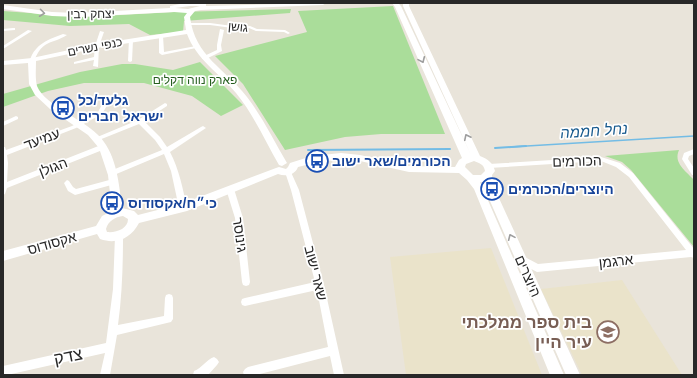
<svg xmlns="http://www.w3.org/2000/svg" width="697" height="378" font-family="Arial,Heebo,sans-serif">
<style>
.education{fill:#eae3ca}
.green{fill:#aadd9a}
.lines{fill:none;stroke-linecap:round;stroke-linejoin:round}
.stream-far1{stroke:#73bce5;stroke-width:1.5}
.stream{stroke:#73bce5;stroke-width:2}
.street{fill:#fff;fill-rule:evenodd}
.secondary{fill:#fff;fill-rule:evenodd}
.oneway{stroke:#9e9e9e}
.labels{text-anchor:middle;stroke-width:3.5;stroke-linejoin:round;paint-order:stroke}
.far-street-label{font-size:12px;fill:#282828;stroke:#fff}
.far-park-label{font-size:12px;fill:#255e1e;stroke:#fff}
.transit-label{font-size:14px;font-weight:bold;fill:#164399;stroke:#fff;text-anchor:start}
.street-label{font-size:14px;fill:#282828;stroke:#fff}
.water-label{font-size:15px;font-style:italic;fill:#16598d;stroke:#fff}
.near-education-label{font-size:17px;font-weight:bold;fill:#785e54;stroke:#fff;text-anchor:end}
.near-street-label{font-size:17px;fill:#282828;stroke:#fff}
</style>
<rect width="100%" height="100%" fill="#e9e4da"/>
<g class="education">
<polygon points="491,248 542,375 406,375 390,257"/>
<polygon points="622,280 682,375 582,375 541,289"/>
</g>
<g class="green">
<polygon points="393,6 445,134 381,134 345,137 285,150 243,84 215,56 307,32 298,11"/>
<polygon points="291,9 290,13 184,21 183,32 150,35 129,24 70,26 3,20 3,11 84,17 175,12"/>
<polygon points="200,62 243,105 221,116 192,96 144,83 84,83 48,91 3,107 3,94 80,72 122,64 135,64 173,70"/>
<path d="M679 150C673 163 686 171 694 180V247L631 170 622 162 605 156Z"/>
</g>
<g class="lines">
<polyline class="stream-far1" points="510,147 694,136"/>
<g class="stream">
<polyline points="495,148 526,146"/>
<polyline points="308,150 450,149"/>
</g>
<g class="street">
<polygon points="185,23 210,23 240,27 250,26 257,29 285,30 290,33 288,34 284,32 256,31 249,28 240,29 210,25 187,25 185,24"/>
<polygon points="13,28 15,28 15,30 3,31 3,29"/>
<polygon points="220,29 224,30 221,45 222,51 206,59 202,59 202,57 217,50 217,45"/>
<polygon points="28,30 32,31 3,49 3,46"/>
<polygon points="100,31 104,32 99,46 98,67 93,66 94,60 74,64 74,62 94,57 95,46"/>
<path d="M63 34 67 35C51 45 43 39 34 61H30V60C35 44 49 39 63 34Z"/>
<polygon points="159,35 163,36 164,52 196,46 198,47 196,48 162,55 159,53"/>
<polygon points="129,39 133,40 132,61 130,62 128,61"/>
<polygon points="109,95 112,97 102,114 76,128 7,155 8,163 7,182 101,145 105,145 106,147 105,149 7,188 5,194 3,195 3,147 5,147 6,150 72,126 98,112 106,97"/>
<path d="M165 103 167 104V106L144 121 160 137 167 147 201 127 203 126 206 128 170 152C179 169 183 189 187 208L186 210H180L179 208 171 171 164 154 114 175H112L109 173 110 171 162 150 155 140 139 124 99 140H95L94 139 95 138 138 120Z"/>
<polygon points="16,116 18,117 18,119 3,126 3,122"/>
<polygon points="694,149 694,154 689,156 688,159 694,168 694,175 692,175 682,159 684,153"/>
<polygon points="601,157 620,163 633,173 694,249 694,258 691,257 537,272 518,262 517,259 518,256 521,255 538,264 686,250 629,177 616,167 601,161 489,168 486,166 489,164"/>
<polygon points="286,170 290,170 299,190 324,285 344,375 334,375 330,356 256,375 244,375 243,372 245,369 248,367 328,347 317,290 245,306 242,305 241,302 242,299 245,298 315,282 291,190 285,172"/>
<polygon points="113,179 115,180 116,182 115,184 75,195 68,191 64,183 67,180 69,181 73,187 76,189"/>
<polygon points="230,186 234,189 243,218 250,282 249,285 246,286 243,285 242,282 235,218 226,189"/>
<path d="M119 233 122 234 123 236C123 266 122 296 118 325L164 316 165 298 166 295 169 294 172 295 173 298V319L171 322 117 335 110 375H100L105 353 7 375H3V366L106 343 113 289 115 236 116 234Z"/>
<path d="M214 357 217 359 219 362 217 365 208 375H193L194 371C202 368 206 360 214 357Z"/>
</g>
<path class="secondary" d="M185 3H204L206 4V6L326 3 323 5 201 10 195 11 190 17C195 57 225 68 247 97 263 118 274 141 287 163L282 166 279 165C265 141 254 115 236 93 220 74 196 59 187 34L97 48 36 61C36 69 35 78 37 86 45 106 86 120 101 138 117 157 119 184 122 208L134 211 138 215 181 204 276 168 279 167 286 169 288 167 290 163 312 156 341 153 360 155 409 166 455 167 459 160 462 158 395 7 392 3H398L401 6 471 155 403 6V3H409V6L480 156C488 159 493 163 495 171L492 175 493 185 580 375H566L483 185V182H480L564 375H550L474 189 467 180 459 173 409 172 360 161 341 160 322 161 298 167C295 175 286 177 278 174L187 211 139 223C131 238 117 245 100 239L97 234 3 261V251L96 226 102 216 112 211 108 175 99 148 88 135 50 109 35 95 29 84 28 63 3 65V61L32 58 97 44 186 30 184 17 187 13 174 12 77 17 52 16 3 9V5L52 12 77 13 170 8V6ZM190 6H200L188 9 175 8ZM474 161C479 163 484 164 485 171L481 175H473L465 167 466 164ZM123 216 128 219C128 229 116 233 107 232L106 229C108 221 115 217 123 216Z"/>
</g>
<defs><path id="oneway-chevron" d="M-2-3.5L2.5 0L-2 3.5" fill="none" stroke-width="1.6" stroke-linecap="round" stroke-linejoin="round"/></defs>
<g class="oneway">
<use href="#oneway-chevron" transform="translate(42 13) rotate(7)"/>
<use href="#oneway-chevron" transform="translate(422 60) rotate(66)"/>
<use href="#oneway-chevron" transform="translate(467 137) rotate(-116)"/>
<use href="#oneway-chevron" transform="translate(511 237) rotate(-114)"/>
</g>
<defs>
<g id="bus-ring" transform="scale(1.15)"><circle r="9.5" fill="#fff" stroke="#1a4fb4" stroke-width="1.5"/><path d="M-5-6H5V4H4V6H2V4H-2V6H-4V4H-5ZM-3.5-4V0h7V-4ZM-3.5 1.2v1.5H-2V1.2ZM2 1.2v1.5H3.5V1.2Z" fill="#1a4fb4"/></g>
<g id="school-ring" transform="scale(1.15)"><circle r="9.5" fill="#fff" stroke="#8d6e63" stroke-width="1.5"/><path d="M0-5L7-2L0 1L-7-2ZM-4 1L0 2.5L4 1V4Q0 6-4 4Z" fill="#8d6e63"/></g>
</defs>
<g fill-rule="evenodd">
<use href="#bus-ring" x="63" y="108"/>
<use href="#bus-ring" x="317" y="161"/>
<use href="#bus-ring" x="492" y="189"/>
<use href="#bus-ring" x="112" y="203"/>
<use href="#school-ring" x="608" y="332"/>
</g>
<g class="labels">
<g class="far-street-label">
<text transform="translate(91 14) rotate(-1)" y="4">יצחק רבין</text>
<text transform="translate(238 27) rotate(5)" y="4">גושן</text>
<text transform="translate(95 47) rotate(-11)" y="4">כנפי נשרים</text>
</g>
<g class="far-park-label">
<text x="195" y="84">פארק נווה דקלים</text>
</g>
<g class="transit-label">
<text x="78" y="105">גלעד/כל<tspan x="78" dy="16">ישראל חברים</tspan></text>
<text x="332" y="166">הכורמים/שאר ישוב</text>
<text x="508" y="194">היוצרים/הכורמים</text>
<text x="128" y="208">כי״ח/אקסודוס</text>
</g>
<g class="street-label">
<text transform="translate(42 139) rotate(-21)" y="5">עמיעד</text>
<text transform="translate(577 161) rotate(-2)" y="5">הכורמים</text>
<text transform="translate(53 167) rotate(-21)" y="5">הגולן</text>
<text transform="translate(240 235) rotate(82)" y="5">גינוסר</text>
<text transform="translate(52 243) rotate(-16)" y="5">אקסודוס</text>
<text transform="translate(616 261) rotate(-6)" y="5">ארגמן</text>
<text transform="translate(316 273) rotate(76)" y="5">שאר ישוב</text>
<text transform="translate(528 276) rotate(66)" y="5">היוצרים</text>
</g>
<g class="water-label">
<text transform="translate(594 131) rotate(-4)" y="5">נחל חממה</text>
</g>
<g class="near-education-label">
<text x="592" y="328">בית ספר ממלכתי<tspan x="592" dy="20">עיר היין</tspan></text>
</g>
<g class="near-street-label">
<text transform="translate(68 356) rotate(-11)" y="6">צדק</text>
</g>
</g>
<rect width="697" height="378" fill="none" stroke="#282828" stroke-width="8"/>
</svg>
